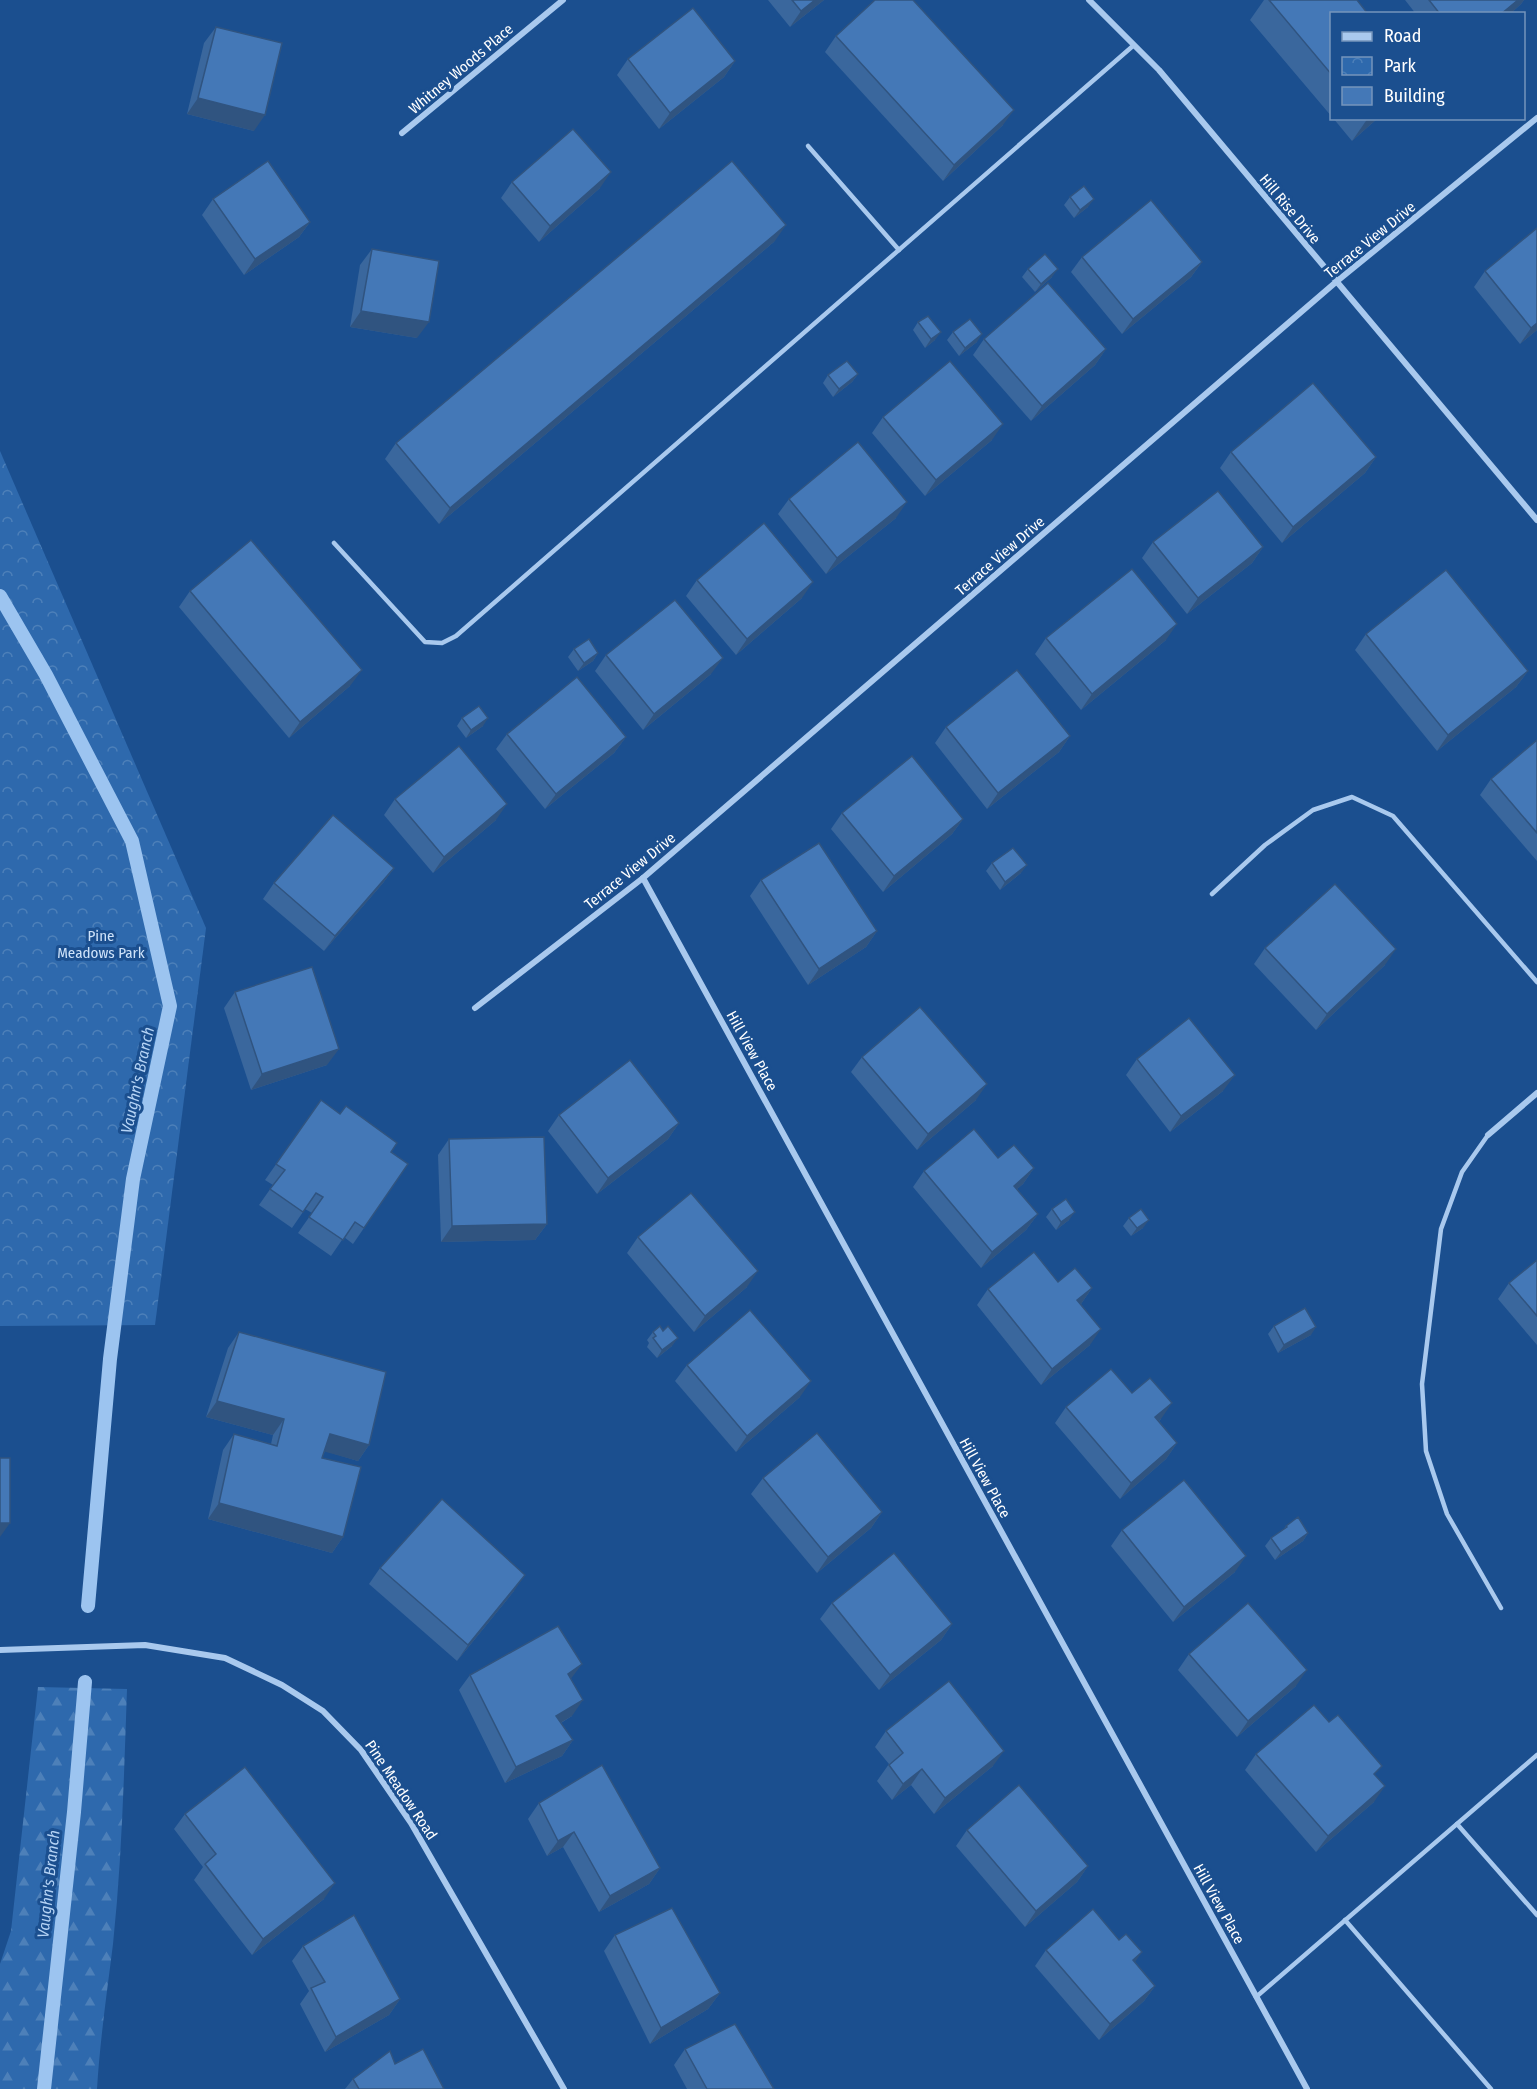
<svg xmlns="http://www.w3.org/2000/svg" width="1537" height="2089" font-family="'Fira Sans Condensed',sans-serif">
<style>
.forest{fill:url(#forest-firs)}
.park{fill:url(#park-crowns)}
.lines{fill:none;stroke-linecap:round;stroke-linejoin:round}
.stream{stroke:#9cc4f0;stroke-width:14}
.lane{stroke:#a9c9ee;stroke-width:4.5}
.street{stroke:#a9c9ee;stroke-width:6}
.wall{fill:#3a679d}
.shaded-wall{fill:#305480}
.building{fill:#4478b7;stroke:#305480;stroke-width:1.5}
.labels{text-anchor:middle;stroke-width:6;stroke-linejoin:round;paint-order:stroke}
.street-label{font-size:15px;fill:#fff;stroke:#1b4f8f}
.park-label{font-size:15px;fill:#cfe3fa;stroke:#1b4f8f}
.water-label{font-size:16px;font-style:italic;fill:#b5d3f5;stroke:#1b4f8f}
</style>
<defs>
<pattern id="forest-firs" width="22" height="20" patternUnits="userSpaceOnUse" patternTransform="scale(1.5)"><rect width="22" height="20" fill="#2e69ad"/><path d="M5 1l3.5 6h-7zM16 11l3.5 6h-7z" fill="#4d80b9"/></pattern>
<pattern id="park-crowns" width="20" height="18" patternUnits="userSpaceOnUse" patternTransform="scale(1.5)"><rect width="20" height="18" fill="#2e69ad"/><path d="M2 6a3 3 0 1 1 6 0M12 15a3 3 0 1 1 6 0" fill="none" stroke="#4d80b9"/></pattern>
</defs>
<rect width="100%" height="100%" fill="#1b4f8f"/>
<path class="forest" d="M38 1687 127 1689C124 1774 122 1859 113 1944 107 1992 100 2040 97 2089H0V1964L11 1931Z"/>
<polygon class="park" points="0,451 206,928 155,1325 0,1326"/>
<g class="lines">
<g class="stream">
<polyline points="0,596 46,675 132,841 170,1006 133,1179 110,1359 88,1606"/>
<polyline points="44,2089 74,1812 85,1682"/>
</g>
<g class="lane">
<polyline points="808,146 899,250"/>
<polyline points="334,543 425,642 442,643 456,636 1134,45"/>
<polyline points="1212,894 1265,845 1313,810 1352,797 1393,816 1537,982"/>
<polyline points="1488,1135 1462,1172 1441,1229 1422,1384 1426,1451 1447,1514 1501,1608"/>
<polyline points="1457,1824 1537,1915"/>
<polyline points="1345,1920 1491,2089"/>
<polyline points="1256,1997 1537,1755"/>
</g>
<g class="street">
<polyline points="1089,0 1159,70 1537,520"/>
<polyline points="402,133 563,0"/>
<polyline points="643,878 1307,2089"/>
<polyline points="475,1008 643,878 1336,282 1537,118"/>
<polyline points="1488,1135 1537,1093"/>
<polyline points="0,1650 145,1645 225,1658 282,1685 323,1711 361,1750 411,1823 564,2089"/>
</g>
</g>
<g class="wall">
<polygon points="768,0 824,0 790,27"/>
<polygon points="1264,0 1357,0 1332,14 1332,117 1250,20"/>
<polygon points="1405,0 1524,0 1521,4 1510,14 1416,14"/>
<polygon points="216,27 254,131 187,114 204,43"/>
<polygon points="836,36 1003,125 943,181 825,52"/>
<polygon points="628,59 735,61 724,77 659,129 617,75"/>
<polygon points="1333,118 1378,118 1352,141"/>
<polygon points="512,182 600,188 539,242 501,198"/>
<polygon points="1070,197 1088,207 1074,218 1064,205"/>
<polygon points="213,199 310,222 299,237 244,275 202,215"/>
<polygon points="1537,228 1537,330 1520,344 1474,287 1485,271"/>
<polygon points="775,241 439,524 385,459 396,443"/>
<polygon points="372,249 417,338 350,327 360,265"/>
<polygon points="1082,257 1202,262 1191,277 1122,334 1071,272"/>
<polygon points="1028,269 1052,277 1035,292 1022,277"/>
<polygon points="918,322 935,340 925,348 913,330"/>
<polygon points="953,332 977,342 959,356 947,340"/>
<polygon points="984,339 1106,349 1095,365 1031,421 973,355"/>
<polygon points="858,374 852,382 833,397 823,383 828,375"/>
<polygon points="883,417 992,440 925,496 872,433"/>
<polygon points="1231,452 1376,457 1365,473 1282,543 1220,468"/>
<polygon points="789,499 896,518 826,574 778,514"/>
<polygon points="1153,542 1263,547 1252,563 1187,614 1142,558"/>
<polygon points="697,580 802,598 736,655 686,596"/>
<polygon points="190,591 350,686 289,738 179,607"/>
<polygon points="1366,634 1528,671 1516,687 1437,751 1355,650"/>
<polygon points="1046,638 1166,640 1081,710 1035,654"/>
<polygon points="574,649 598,653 593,661 578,671 568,657"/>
<polygon points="606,655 711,674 643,730 595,671"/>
<polygon points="462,718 483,726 466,738 457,726"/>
<polygon points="946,727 1070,736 1059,752 987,809 935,743"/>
<polygon points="507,734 626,737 614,753 545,809 496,749"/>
<polygon points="1537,740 1537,861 1480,795 1491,779"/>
<polygon points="395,799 496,820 433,873 384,815"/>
<polygon points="842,813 963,819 952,834 883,892 831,829"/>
<polygon points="992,863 1021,873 1000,890 986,871"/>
<polygon points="394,868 383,883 324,951 263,899 274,883"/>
<polygon points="761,880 877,931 866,947 808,985 750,896"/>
<polygon points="1265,948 1385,965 1316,1030 1254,964"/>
<polygon points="235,992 327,1065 251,1090 224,1008"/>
<polygon points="862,1057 976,1100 917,1150 851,1072"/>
<polygon points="1137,1059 1223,1091 1170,1132 1126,1075"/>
<polygon points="321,1100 408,1164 353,1244 344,1237 331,1256 298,1233 312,1213 305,1209 292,1228 259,1205 273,1185 265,1180"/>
<polygon points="559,1115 679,1123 668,1139 597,1194 548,1131"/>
<polygon points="449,1139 547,1224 535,1240 441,1242 438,1155"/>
<polygon points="998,1158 1034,1168 1023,1184 1017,1189 1038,1214 1026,1230 981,1268 913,1187 924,1171"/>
<polygon points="1052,1209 1069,1220 1056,1230 1046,1217"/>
<polygon points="1129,1218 1143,1228 1131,1236 1123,1226"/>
<polygon points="638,1237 747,1287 694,1332 627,1253"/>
<polygon points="1537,1260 1537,1345 1498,1299 1509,1283"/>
<polygon points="1058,1282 1092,1288 1081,1304 1090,1345 1041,1385 977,1305 988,1289"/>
<polygon points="1274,1326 1311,1335 1278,1353 1268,1334"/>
<polygon points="239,1332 369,1445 358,1461 325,1451 322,1458 343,1537 332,1553 208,1519 223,1450 234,1434 271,1444 273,1435 206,1417 228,1348"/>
<polygon points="653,1332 672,1346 657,1358 647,1347 649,1343 647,1340"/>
<polygon points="687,1365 800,1397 736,1452 675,1381"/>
<polygon points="1132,1393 1161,1419 1159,1421 1177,1443 1166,1459 1120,1499 1055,1423 1066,1407"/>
<polygon points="763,1478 882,1512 871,1528 817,1573 751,1494"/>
<polygon points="1286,1526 1308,1533 1303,1541 1275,1560 1265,1546 1271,1538 1283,1530"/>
<polygon points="1122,1530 1235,1572 1173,1622 1111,1546"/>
<polygon points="380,1568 514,1591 457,1661 369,1584"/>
<polygon points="832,1603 952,1624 941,1640 879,1690 820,1619"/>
<polygon points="1189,1654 1296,1686 1237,1737 1178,1670"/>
<polygon points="470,1675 571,1679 572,1716 561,1723 573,1740 562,1756 505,1783 459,1690"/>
<polygon points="886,1731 993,1766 934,1814 911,1785 892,1800 877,1781 889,1764 875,1747"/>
<polygon points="1256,1754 1376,1775 1374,1802 1316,1852 1245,1770"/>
<polygon points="539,1803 660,1868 649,1884 599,1912 563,1847 547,1856 528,1819"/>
<polygon points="185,1814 324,1899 252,1955 194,1880 203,1867 174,1829"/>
<polygon points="967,1830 1088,1866 1077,1882 1025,1927 956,1846"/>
<polygon points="615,1935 720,1993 708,2009 650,2044 604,1951"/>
<polygon points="303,1946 400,1999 389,2015 325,2052 300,2004 309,1991 292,1961"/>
<polygon points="1046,1950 1135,1962 1155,1986 1144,2001 1099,2040 1035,1966"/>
<polygon points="685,2049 774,2089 687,2089 674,2065"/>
<polygon points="395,2064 444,2089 345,2089 353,2079"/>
</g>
<g class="shaded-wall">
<polygon points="815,0 824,0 790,27 801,11"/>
<polygon points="1518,0 1524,0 1521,4 1510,14 1501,14"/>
<polygon points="735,61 724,77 659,129 670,113"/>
<polygon points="198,98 265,115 254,131 187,114"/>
<polygon points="1014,110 1003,125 943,181 954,165"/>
<polygon points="1368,118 1378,118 1352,141"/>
<polygon points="611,172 600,188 539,242 550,226"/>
<polygon points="1094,199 1088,207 1074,218 1080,210"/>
<polygon points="310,222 299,237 244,275 255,259"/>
<polygon points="786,225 775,241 439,524 450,508"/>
<polygon points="1202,262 1191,277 1122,334 1133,319"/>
<polygon points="1058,269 1052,277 1035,292 1041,284"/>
<polygon points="361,311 429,322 417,338 350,327"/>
<polygon points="1537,323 1537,330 1520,344 1531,328"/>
<polygon points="941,332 935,340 925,348 931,339"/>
<polygon points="982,334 977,342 959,356 965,348"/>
<polygon points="1106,349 1095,365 1031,421 1042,406"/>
<polygon points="858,374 852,382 833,397 839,389"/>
<polygon points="1003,424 992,440 925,496 936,480"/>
<polygon points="1376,457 1365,473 1282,543 1293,527"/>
<polygon points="907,502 896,518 826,574 837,558"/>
<polygon points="1263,547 1252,563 1187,614 1198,598"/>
<polygon points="813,582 802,598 736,655 747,639"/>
<polygon points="1177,624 1166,640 1081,710 1092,694"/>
<polygon points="598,653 593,661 578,671 584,663"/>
<polygon points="723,658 711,674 643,730 654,714"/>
<polygon points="362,670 350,686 289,738 300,722"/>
<polygon points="1528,671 1516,687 1437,751 1448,735"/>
<polygon points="488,718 483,726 466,738 471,730"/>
<polygon points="1070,736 1059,752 987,809 998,793"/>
<polygon points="626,737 614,753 545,809 556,794"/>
<polygon points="507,804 496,820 433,873 444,857"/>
<polygon points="963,819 952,834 883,892 894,876"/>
<polygon points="1027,865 1021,873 1000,890 1005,882"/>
<polygon points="394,868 383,883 324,951 335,936"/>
<polygon points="877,931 866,947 808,985 819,969"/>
<polygon points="1396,949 1385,965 1316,1030 1327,1014"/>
<polygon points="339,1049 327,1065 251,1090 262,1074"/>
<polygon points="1235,1075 1223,1091 1170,1132 1181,1116"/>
<polygon points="987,1084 976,1100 917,1150 928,1134"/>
<polygon points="679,1123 668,1139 597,1194 608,1178"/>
<polygon points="1034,1168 1023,1184 1003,1201 1014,1186"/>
<polygon points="1075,1212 1069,1220 1056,1230 1061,1222"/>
<polygon points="1038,1214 1026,1230 981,1268 992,1252"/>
<polygon points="1149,1220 1143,1228 1131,1236 1137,1228"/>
<polygon points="547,1224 535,1240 441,1242 452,1226"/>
<polygon points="758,1271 747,1287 694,1332 705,1316"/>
<polygon points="1092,1288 1081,1304 1077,1300"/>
<polygon points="1316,1327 1311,1335 1278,1353 1284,1345"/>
<polygon points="1101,1329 1090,1345 1041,1385 1052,1369"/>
<polygon points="678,1338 672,1346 657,1358 662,1350"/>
<polygon points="811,1381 800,1397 736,1452 747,1436"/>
<polygon points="217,1401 284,1419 273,1435 206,1417"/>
<polygon points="1172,1403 1161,1419 1144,1433 1155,1417"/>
<polygon points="330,1434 369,1445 358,1461 319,1450"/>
<polygon points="1177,1443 1166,1459 1120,1499 1131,1483"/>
<polygon points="219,1503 343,1537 332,1553 208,1519"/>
<polygon points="882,1512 871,1528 817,1573 828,1557"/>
<polygon points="0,1523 10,1523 0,1537"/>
<polygon points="1308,1533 1303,1541 1275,1560 1281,1552"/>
<polygon points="1246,1556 1235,1572 1173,1622 1184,1607"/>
<polygon points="525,1575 514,1591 457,1661 468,1645"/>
<polygon points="952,1624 941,1640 879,1690 890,1675"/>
<polygon points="582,1664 570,1680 568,1674"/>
<polygon points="1307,1670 1296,1686 1237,1737 1248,1721"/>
<polygon points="583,1700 572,1716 545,1732 556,1716"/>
<polygon points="573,1740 562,1756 505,1783 516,1767"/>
<polygon points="1004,1751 993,1766 934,1814 945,1798"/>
<polygon points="922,1769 911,1785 892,1800 903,1784"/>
<polygon points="1385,1786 1374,1802 1316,1852 1328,1836"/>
<polygon points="574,1832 563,1847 547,1856 558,1841"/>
<polygon points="1088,1866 1077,1882 1025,1927 1036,1911"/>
<polygon points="660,1868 649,1884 599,1912 610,1896"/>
<polygon points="335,1883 324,1899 252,1955 263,1939"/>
<polygon points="1142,1952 1131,1968 1133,1960"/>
<polygon points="1155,1986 1144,2001 1099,2040 1110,2024"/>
<polygon points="720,1993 708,2009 650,2044 661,2028"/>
<polygon points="400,1999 389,2015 325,2052 336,2037"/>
</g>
<g class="building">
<polygon points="792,0 815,0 801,11"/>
<polygon points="875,0 913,0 1014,110 954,165 836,36"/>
<polygon points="1269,0 1357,0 1368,14 1332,14 1332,75"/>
<polygon points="1429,0 1518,0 1501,14 1440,14"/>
<polygon points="693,8 735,61 670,113 628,59"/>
<polygon points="216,27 282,43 265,115 198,98"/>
<polygon points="573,129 611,172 550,226 512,182"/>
<polygon points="268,161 310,222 255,259 213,199"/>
<polygon points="732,161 786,225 450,508 396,443"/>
<polygon points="1084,186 1094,199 1080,210 1070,197"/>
<polygon points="1151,200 1202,262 1133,319 1082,257"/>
<polygon points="1537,228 1537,323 1531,328 1485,271"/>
<polygon points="372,249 439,261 429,322 361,311"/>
<polygon points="1045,254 1058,269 1041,284 1028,269"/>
<polygon points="1048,283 1106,349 1042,406 984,339"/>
<polygon points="928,316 941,332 931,339 918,322"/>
<polygon points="970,319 982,334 965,348 953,332"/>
<polygon points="847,361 858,374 839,389 828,375"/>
<polygon points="950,361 1003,424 936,480 883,417"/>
<polygon points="1313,383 1376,457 1293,527 1231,452"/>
<polygon points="858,442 907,502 837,558 789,499"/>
<polygon points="1218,491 1263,547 1198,598 1153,542"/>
<polygon points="764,523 813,582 747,639 697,580"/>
<polygon points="251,540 362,670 300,722 190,591"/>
<polygon points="1132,569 1177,624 1092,694 1046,638"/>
<polygon points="1446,570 1528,671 1448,735 1366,634"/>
<polygon points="675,600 723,658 654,714 606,655"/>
<polygon points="589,639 598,653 584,663 574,649"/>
<polygon points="1017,670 1070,736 998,793 946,727"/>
<polygon points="577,677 626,737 556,794 507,734"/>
<polygon points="479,706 488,718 471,730 462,718"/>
<polygon points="1537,740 1537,833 1491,779"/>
<polygon points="459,746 507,804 444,857 395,799"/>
<polygon points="912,756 963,819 894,876 842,813"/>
<polygon points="333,815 394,868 335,936 274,883"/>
<polygon points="819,843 877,931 819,969 761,880"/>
<polygon points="1013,848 1027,865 1005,882 992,863"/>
<polygon points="1335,884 1396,949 1327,1014 1265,948"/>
<polygon points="312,967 339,1049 262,1074 235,992"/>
<polygon points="920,1007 987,1084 928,1134 862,1057"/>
<polygon points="1189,1018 1235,1075 1181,1116 1137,1059"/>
<polygon points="630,1060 679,1123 608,1178 559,1115"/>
<polygon points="321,1100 340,1114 346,1106 397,1143 391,1152 408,1164 364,1228 355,1222 343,1240 309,1217 323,1197 316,1193 303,1212 270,1189 285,1170 276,1164"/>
<polygon points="974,1129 998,1158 1014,1145 1034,1168 1014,1186 1038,1214 992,1252 924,1171"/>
<polygon points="544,1137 547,1224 452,1226 449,1139"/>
<polygon points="691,1193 758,1271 705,1316 638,1237"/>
<polygon points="1066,1199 1075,1212 1061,1222 1052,1209"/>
<polygon points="1141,1209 1149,1220 1137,1228 1129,1218"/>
<polygon points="1034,1252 1058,1282 1075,1268 1092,1288 1077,1300 1101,1329 1052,1369 988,1289"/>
<polygon points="1537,1260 1537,1316 1509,1283"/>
<polygon points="1305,1308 1316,1327 1284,1345 1274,1326"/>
<polygon points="750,1310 811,1381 747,1436 687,1365"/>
<polygon points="660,1326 663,1331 668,1326 678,1338 662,1350 653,1338 656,1336 653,1332"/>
<polygon points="239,1332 386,1372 369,1445 330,1434 322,1458 361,1467 343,1537 219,1503 234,1434 277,1446 284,1419 217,1401"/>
<polygon points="1111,1369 1132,1393 1150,1378 1172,1403 1155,1417 1177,1443 1131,1483 1066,1407"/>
<polygon points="817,1433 882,1512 828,1557 763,1478"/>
<rect x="0" y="1458" width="10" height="65"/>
<polygon points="1184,1480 1246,1556 1184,1607 1122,1530"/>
<polygon points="442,1499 525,1575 468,1645 380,1568"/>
<polygon points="1298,1517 1308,1533 1281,1552 1271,1538 1287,1527 1286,1526"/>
<polygon points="894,1553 952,1624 890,1675 832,1603"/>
<polygon points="1248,1603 1307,1670 1248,1721 1189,1654"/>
<polygon points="558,1626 582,1664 568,1674 583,1700 556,1716 573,1740 516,1767 470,1675"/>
<polygon points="949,1681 1004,1751 945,1798 922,1769 903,1784 889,1765 903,1753 886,1731"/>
<polygon points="1314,1705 1329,1722 1338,1715 1382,1766 1374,1774 1385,1786 1328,1836 1256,1754"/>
<polygon points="602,1765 660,1868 610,1896 574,1832 558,1841 539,1803"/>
<polygon points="245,1767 335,1883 263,1939 205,1864 216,1854 185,1814"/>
<polygon points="1019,1785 1088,1866 1036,1911 967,1830"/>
<polygon points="672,1908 720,1993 661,2028 615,1935"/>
<polygon points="1093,1909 1119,1940 1126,1934 1142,1952 1133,1960 1155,1986 1110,2024 1046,1950"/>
<polygon points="354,1915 400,1999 336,2037 311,1988 325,1982 303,1946"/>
<polygon points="735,2024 774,2089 707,2089 685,2049"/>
<polygon points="423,2049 444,2089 359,2089 353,2079 390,2051 395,2064"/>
</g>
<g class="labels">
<g class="street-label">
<text transform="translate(461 69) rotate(-40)" y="5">Whitney Woods Place</text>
<text transform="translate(1290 209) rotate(50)" y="5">Hill Rise Drive</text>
<text transform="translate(1370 240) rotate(-39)" y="5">Terrace View Drive</text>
<text transform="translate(1000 556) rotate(-41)" y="5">Terrace View Drive</text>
<text transform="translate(630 871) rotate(-39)" y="5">Terrace View Drive</text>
<text transform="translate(752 1051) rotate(61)" y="5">Hill View Place</text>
<text transform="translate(985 1478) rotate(61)" y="5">Hill View Place</text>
<text transform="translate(401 1790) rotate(56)" y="5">Pine Meadow Road</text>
<text transform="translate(1219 1904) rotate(61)" y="5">Hill View Place</text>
</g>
<g class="park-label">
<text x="101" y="941">Pine<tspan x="101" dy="17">Meadows Park</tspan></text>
</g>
<g class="water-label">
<text transform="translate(137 1080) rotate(-78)" y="6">Vaughn's Branch</text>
<text transform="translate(48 1884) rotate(-84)" y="6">Vaughn's Branch</text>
</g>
</g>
<rect x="1330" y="12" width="195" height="108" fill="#1b4f8f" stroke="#7695bc" stroke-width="1.5"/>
<rect x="1342" y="32" width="30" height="9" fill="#a9c9ee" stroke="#7695bc" stroke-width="1.5"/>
<text x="1384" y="42" font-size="18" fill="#ffffff">Road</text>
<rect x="1342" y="57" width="30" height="18" fill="url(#park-crowns)" stroke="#7695bc" stroke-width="1.5"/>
<text x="1384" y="72" font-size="18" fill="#ffffff">Park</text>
<rect x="1342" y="87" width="30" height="18" fill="#4478b7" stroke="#7695bc" stroke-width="1.5"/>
<text x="1384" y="102" font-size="18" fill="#ffffff">Building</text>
</svg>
